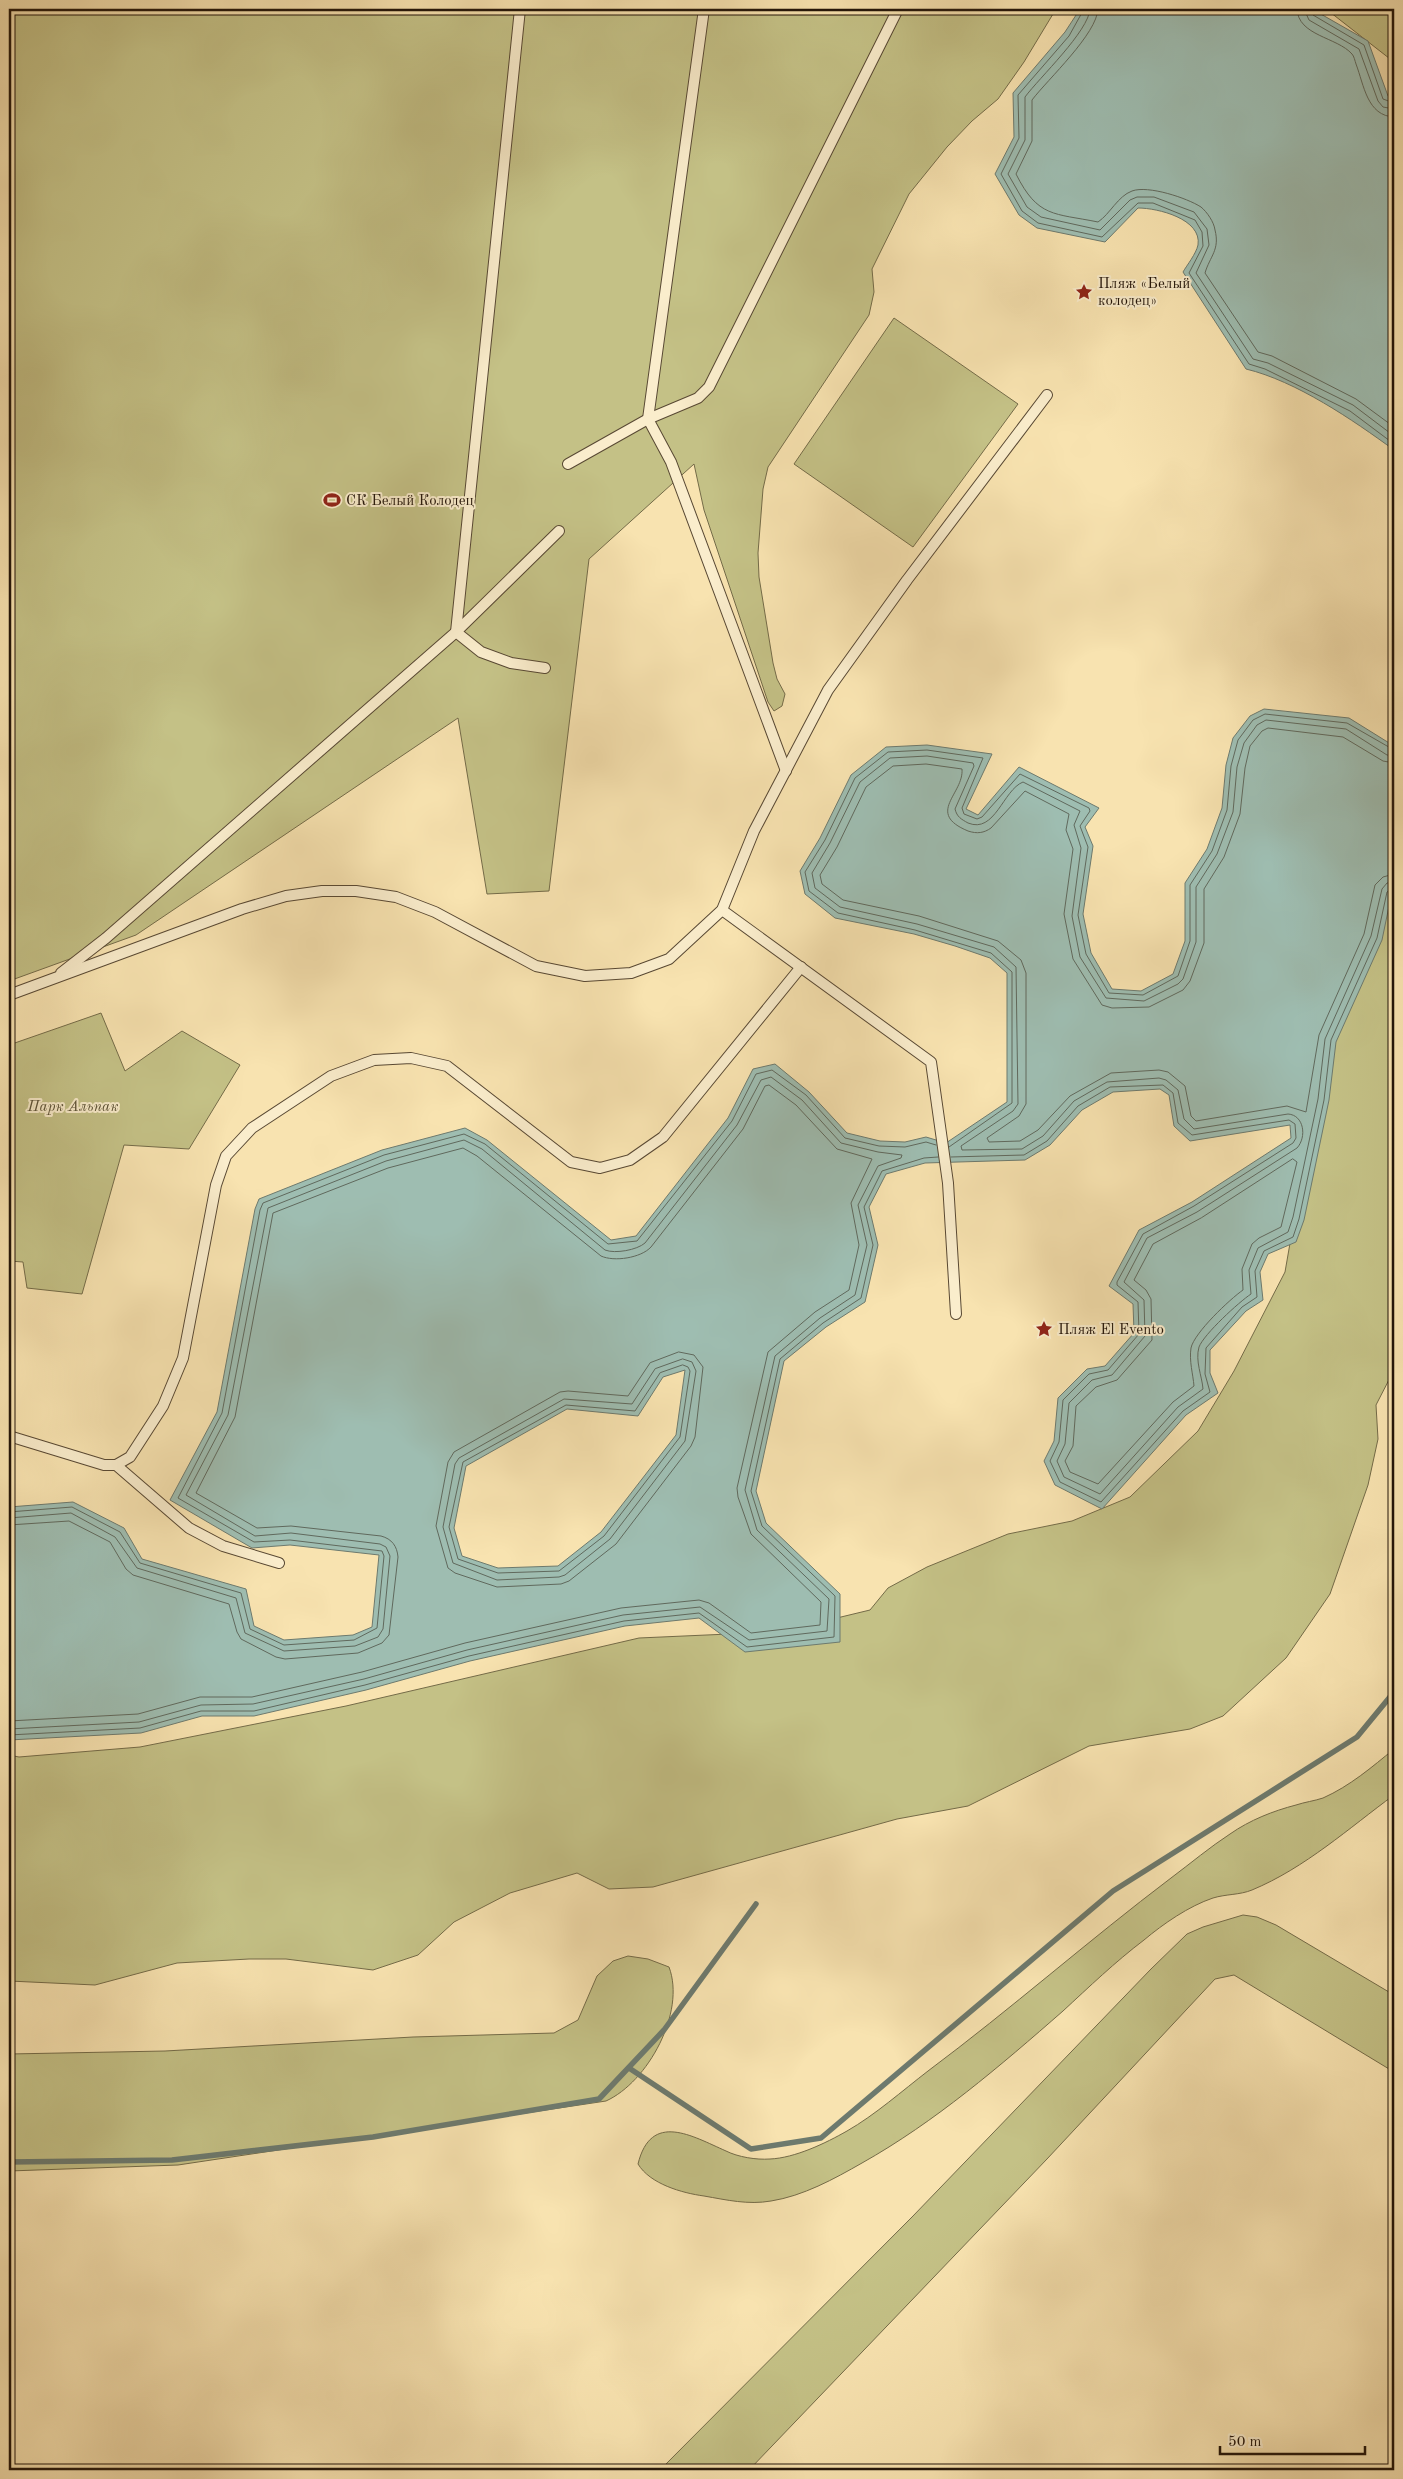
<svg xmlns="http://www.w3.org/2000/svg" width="1403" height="2479" font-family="'Old Standard TT',serif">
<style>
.green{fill:#c4c186;stroke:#746b48}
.water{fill:#9ebdb1;stroke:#6d7a6e;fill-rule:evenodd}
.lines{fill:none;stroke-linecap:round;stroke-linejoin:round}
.shore{stroke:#60695d;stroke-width:1}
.stream{stroke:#6d7a6e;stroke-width:5.5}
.lane-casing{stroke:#584833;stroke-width:12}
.lane{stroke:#faedcc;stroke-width:10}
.labels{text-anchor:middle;stroke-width:4;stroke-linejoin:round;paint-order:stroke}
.poi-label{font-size:15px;fill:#231509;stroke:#faedcc;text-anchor:start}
.park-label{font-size:15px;font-style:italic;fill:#5b5135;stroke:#faedcc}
</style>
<rect width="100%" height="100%" fill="#f8e3b0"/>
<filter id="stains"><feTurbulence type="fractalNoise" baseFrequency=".004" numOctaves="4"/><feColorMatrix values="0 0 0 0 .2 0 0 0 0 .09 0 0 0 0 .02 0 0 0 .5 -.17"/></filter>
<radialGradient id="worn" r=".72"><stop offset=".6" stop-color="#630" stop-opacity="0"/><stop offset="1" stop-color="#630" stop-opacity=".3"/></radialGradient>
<g class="green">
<polygon points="9,9 1056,9 1024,62 998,99 972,121 947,147 909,194 872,269 874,292 869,315 768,467 763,489 758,553 759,577 773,663 777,679 785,694 782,706 774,711 768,702 704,510 694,464 589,559 549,891 487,894 458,718 136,935 9,981"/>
<polygon points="1326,9 1394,9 1394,62"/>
<polygon points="894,318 1018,404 913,547 794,464"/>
<polygon points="1394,803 1394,1370 1376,1405 1378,1439 1368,1485 1330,1594 1286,1658 1223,1716 1190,1729 1089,1746 968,1806 897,1819 653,1887 609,1889 577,1873 510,1893 454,1922 418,1955 373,1970 286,1959 249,1959 177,1963 95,1985 9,1981 9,1755 19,1757 140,1747 346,1706 639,1638 774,1632 812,1624 870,1610 888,1588 927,1567 1008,1534 1072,1521 1130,1497 1198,1431 1234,1371 1285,1272 1316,1094"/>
<polygon points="101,1013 125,1071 182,1031 240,1065 189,1149 124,1145 82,1294 27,1288 23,1262 9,1261 9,1045"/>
<path d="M1394 1749V1795C1349 1828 1305 1868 1252 1890 1240 1895 1226 1894 1213 1898 1189 1906 1163 1924 1144 1940 1115 1962 1089 1987 1063 2011 1000 2066 935 2122 862 2163 834 2179 803 2196 771 2201 748 2205 727 2200 704 2196 682 2193 650 2184 638 2164 651 2111 692 2136 726 2151 738 2157 756 2160 770 2159 795 2158 826 2143 847 2131 875 2115 902 2091 928 2071 1011 2009 1089 1940 1171 1878 1191 1863 1210 1847 1230 1834 1250 1820 1273 1811 1296 1805 1305 1802 1314 1801 1323 1798 1350 1786 1372 1767 1394 1749Z"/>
<polygon points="1243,1915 1257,1917 1276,1925 1394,1995 1394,2072 1234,1975 1215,1979 1047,2159 749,2470 660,2470 913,2216 1151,1969 1187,1934 1203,1927"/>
<path d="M628 1956 648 1959 669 1967C686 2012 648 2082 606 2101L178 2165 9 2171V2054L165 2051 413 2037 554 2033 578 2020 597 1976 613 1961Z"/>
</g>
<g class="water">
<path d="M1080 9H1312L1368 41 1388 96 1394 99V450C1353 420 1296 381 1246 369L1183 272C1187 265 1196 254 1198 245 1202 219 1158 208 1138 208L1105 242 1037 228 1019 215 995 174 1014 137 1013 93 1065 32Z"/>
<path d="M1264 709 1349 718 1394 746V882L1382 940 1336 1042 1329 1100 1304 1220 1296 1242 1268 1254 1260 1272 1263 1300 1246 1311 1210 1350V1373L1218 1393 1186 1415 1102 1509 1055 1485 1044 1461 1054 1441 1058 1398 1087 1369 1105 1366 1134 1333 1133 1304 1109 1286 1139 1230 1192 1202 1291 1138 1290 1125 1190 1141 1174 1126 1169 1095 1160 1089 1113 1092 1082 1110 1050 1145 1025 1160 925 1163 886 1174 869 1207 878 1245 865 1302 826 1327 784 1361 756 1491 766 1523 840 1594V1642L745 1652 699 1618 625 1626 470 1661 366 1690 254 1716H202L141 1733 9 1740V1507L73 1502 124 1528 142 1559 246 1589 254 1626 284 1640 353 1635 372 1627 379 1555 290 1545 252 1548 170 1500 217 1412 255 1209 259 1199 382 1150 465 1128 487 1140 611 1240 636 1236 728 1118 753 1069 775 1064 809 1092 847 1133 880 1141 905 1142 926 1137 946 1143 1007 1102V973L990 958 955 946 914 934 835 918 805 894 800 871 820 838 851 775 886 747 927 745 992 754 966 809 978 815 1019 767 1099 808 1085 827 1093 846 1083 914 1091 953 1112 989 1141 991 1173 974 1185 941V883L1207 849 1222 808 1226 765 1233 738 1250 716ZM685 1370 676 1435 601 1532 558 1566 498 1568 462 1556 454 1528 466 1466 567 1409 638 1416 663 1377Z"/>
</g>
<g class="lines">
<g class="shore">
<polyline points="1084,9 1069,36 1018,95 1019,138 1001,174 1022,211 1038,223 1102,237 1138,203 1153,203 1195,220 1202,232 1203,246 1189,273 1249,364 1265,369 1350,411 1394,444"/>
<path d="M1090 9C1089 31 1039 78 1025 97V140L1008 174 1027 207 1041 217 1100 230 1130 200 1137 197H1154L1194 212 1207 229 1209 245 1196 273 1253 359 1268 363 1353 405 1394 436"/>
<path d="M1098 9C1097 34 1048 79 1032 100V141L1016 174C1038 218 1054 213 1098 222 1110 214 1118 196 1132 191 1148 185 1187 198 1201 207 1207 212 1214 222 1215 230 1220 250 1210 256 1205 273L1258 352 1272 356 1356 399 1394 427"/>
<path d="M1297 9C1298 36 1337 37 1352 54 1354 56 1355 61 1356 64 1364 85 1367 116 1394 117"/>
<polyline points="1304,9 1309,20 1359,49 1378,101 1383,107 1394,109"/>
<polyline points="1311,9 1313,15 1364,45 1383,99 1394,103"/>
<path d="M1394 756 1387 755 1346 729 1266 720 1257 725 1244 743 1237 767 1233 812 1217 854 1196 887V942L1183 979 1178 984 1144 1001 1106 998 1080 957 1072 916 1081 848 1074 825 1080 811 1023 782C1003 790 995 834 968 823 961 819 957 817 955 809L974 766 973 763 927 756 890 758 860 782 830 843 812 873 815 888 840 907 917 924 994 947 1016 967 1018 1104 1013 1111 961 1146 962 1150 1022 1149 1043 1136 1074 1101 1107 1082 1159 1078 1166 1080 1178 1090 1184 1119 1194 1129 1288 1114C1304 1115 1307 1137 1297 1148L1197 1212 1147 1238 1124 1282 1144 1300 1145 1336 1112 1375 1092 1380 1069 1403 1065 1444 1057 1461 1064 1477 1100 1494 1178 1407 1203 1389C1202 1376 1195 1361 1199 1347 1204 1334 1239 1302 1251 1294L1249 1270 1258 1248 1288 1232 1293 1217 1318 1099 1325 1039 1371 936 1382 889 1387 883 1394 882"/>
<path d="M1394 763 1383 761 1343 737 1268 728 1262 731 1250 746 1245 768 1240 814 1224 857 1204 889V943L1190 981 1183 990 1149 1007 1112 1008 1102 1005 1073 959 1064 914 1073 849 1066 830 1069 814 1025 791 991 828C984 833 977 834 968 831 925 813 964 794 962 769L926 764 893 766 866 787 837 847 820 875 822 884 843 900 919 916 998 941 1021 960 1026 973V1104L1019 1116 987 1138 989 1142 1020 1141 1038 1130 1070 1096 1111 1073 1159 1070 1168 1072 1185 1086 1191 1116 1196 1121 1287 1106 1306 1112 1319 1035 1364 934 1375 885 1383 877 1394 874"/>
<polyline points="949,1147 1012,1103 1012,972 991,953 915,930 838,913 809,891 805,872 825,840 855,778 888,752 927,750 983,758 962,808 964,814 977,819 982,817 1020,774 1089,808 1090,811 1080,826 1088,847 1078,915 1086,954 1109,993 1143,995 1178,976 1190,941 1190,885 1212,851 1227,810 1231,766 1238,740 1253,720 1265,714 1347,723 1394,750"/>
<polyline points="951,1157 1024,1155 1047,1141 1078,1106 1110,1087 1163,1085 1173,1093 1178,1123 1192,1135 1289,1120 1295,1124 1296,1138 1293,1143 1194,1206 1143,1234 1117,1282 1117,1285 1138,1302 1139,1334 1108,1370 1089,1374 1063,1400 1059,1442 1050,1461 1060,1482 1101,1502 1183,1411 1210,1392 1205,1374 1206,1348 1242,1307 1257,1297 1255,1271 1264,1251 1293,1237 1299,1219 1324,1100 1331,1040 1377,938 1387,892 1394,888"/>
<path d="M1293 1159 1297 1162 1281 1227 1259 1238 1252 1244 1242 1269 1243 1290C1230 1299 1194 1333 1191 1348 1189 1361 1193 1374 1194 1386L1173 1402 1098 1484 1070 1472 1065 1461 1073 1446 1076 1406 1096 1387 1117 1380 1152 1340 1151 1299 1146 1290 1134 1280 1153 1244 1201 1218Z"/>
<polygon points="679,1352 694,1355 703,1367 695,1437 691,1446 616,1544 569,1581 561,1584 497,1587 455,1573 448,1568 436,1526 448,1462 454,1452 560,1392 568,1391 628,1396 650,1363"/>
<polygon points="683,1359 692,1362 696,1371 685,1441 610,1539 565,1575 559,1577 497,1580 453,1563 443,1527 455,1464 459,1458 564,1399 632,1404 655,1369"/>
<polygon points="683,1365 688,1367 690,1371 680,1437 604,1536 559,1571 498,1573 458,1559 449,1527 463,1462 566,1405 635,1411 660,1373"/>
<polyline points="9,1512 72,1507 120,1532 140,1563 241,1593 250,1629 284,1645 354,1640 377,1628 384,1556 382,1551 290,1540 254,1542 178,1498 222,1413 260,1210 263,1203 384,1155 464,1134 485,1144 608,1244 637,1241 732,1121 756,1074 772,1070 806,1095 845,1138 879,1146 905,1147 926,1142 936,1145"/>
<path d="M9 1518 71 1513 115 1537 137 1568 236 1598 245 1633 284 1651 355 1646 378 1637 383 1629 390 1556 386 1547 380 1544 291 1533 255 1536 186 1495 228 1415 268 1208 386 1161 464 1140 482 1149 605 1250C615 1254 637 1250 645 1243L737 1125 761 1080 771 1077 802 1100 841 1143 878 1152 902 1155 901 1158 878 1166 858 1205 867 1245 855 1295 820 1318 775 1356 745 1490 757 1530 829 1599 827 1631 749 1640 700 1607 623 1615 467 1650 364 1679 253 1704 201 1705 139 1722 9 1729"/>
<path d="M9 1525 69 1521 110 1542 126 1569 133 1575 229 1604 237 1632 241 1639 276 1657 285 1659 358 1653 382 1643 389 1635 398 1557C397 1546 392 1539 381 1536L291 1526 257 1528 196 1493 235 1417 273 1213 388 1168 463 1148 477 1156 601 1256C614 1262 641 1258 651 1247L743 1129 765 1086 769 1085 796 1105 837 1149 872 1159 851 1203 859 1245 849 1290 815 1312 768 1352 737 1488 738 1497 751 1534 821 1602 820 1625 751 1633 709 1603 699 1600 621 1608 465 1643 362 1672 252 1697H200L138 1714 9 1721"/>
<polyline points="9,1735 140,1728 201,1711 254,1711 365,1685 469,1656 624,1621 699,1613 747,1647 834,1637 835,1596 762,1526 751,1491 780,1359 823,1323 861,1298 873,1245 864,1207 882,1171 924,1158 938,1157"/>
</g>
<g class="stream">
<polyline points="629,2068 751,2149 821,2138 1113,1891 1357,1737 1394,1692"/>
<polyline points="9,2162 172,2160 373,2137 599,2099 664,2030 756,1904"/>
</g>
<g class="lane-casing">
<g id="lane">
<polyline points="520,9 456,632 481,652 511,663 545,668"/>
<polyline points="704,9 648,419 671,462 786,771"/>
<polyline points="568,464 648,419 698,398 709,387 898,9"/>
<polyline points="722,910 931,1062 948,1183 956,1314"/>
<polyline points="61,973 106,938 456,632 559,531"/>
<polyline points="9,995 242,909 286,896 322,891 356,891 396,897 435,912 536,966 585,976 631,973 669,959 722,910 754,831 828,690 907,580 1047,395"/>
<polyline points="9,1436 104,1465 116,1465 130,1457 163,1406 183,1358 216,1185 226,1156 252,1128 331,1076 374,1060 411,1058 447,1066 571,1162 600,1168 630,1160 663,1137 801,967"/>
<polyline points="116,1465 189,1528 223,1546 279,1563"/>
</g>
</g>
<use href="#lane" class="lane"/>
</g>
<defs>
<g id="sight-bare" transform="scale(1.35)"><path d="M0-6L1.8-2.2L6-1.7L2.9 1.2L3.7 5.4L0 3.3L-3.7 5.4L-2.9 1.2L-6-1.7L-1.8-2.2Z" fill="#8f2418" stroke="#faedcc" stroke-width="2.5" paint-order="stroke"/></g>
<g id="stadium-bare" transform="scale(1.35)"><path d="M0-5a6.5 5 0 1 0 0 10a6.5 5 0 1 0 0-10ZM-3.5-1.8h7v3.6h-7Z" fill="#8f2418" stroke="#faedcc" stroke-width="2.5" paint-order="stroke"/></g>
</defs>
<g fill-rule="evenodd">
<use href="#sight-bare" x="1084" y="292"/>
<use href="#stadium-bare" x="332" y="500"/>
<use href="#sight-bare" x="1044" y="1329"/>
</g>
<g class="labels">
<g class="poi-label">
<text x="1098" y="288">Пляж «Белый<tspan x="1098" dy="17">колодец»</tspan></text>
<text x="346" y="505">СК Белый Колодец</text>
<text x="1058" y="1334">Пляж El Evento</text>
</g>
<g class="park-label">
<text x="73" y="1111">Парк Альпак</text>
</g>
</g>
<rect width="1403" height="2479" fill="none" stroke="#f8e3b0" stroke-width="30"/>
<rect x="10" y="10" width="1383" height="2459" fill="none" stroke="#231509" stroke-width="2.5"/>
<rect x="15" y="15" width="1373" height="2449" fill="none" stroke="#231509"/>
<path d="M1220 2446v8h145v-8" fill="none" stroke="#231509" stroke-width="2.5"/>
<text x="1228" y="2446" font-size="15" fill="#231509" stroke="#faedcc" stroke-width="4" paint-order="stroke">50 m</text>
<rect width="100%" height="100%" filter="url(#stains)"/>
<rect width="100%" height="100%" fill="url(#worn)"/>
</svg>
